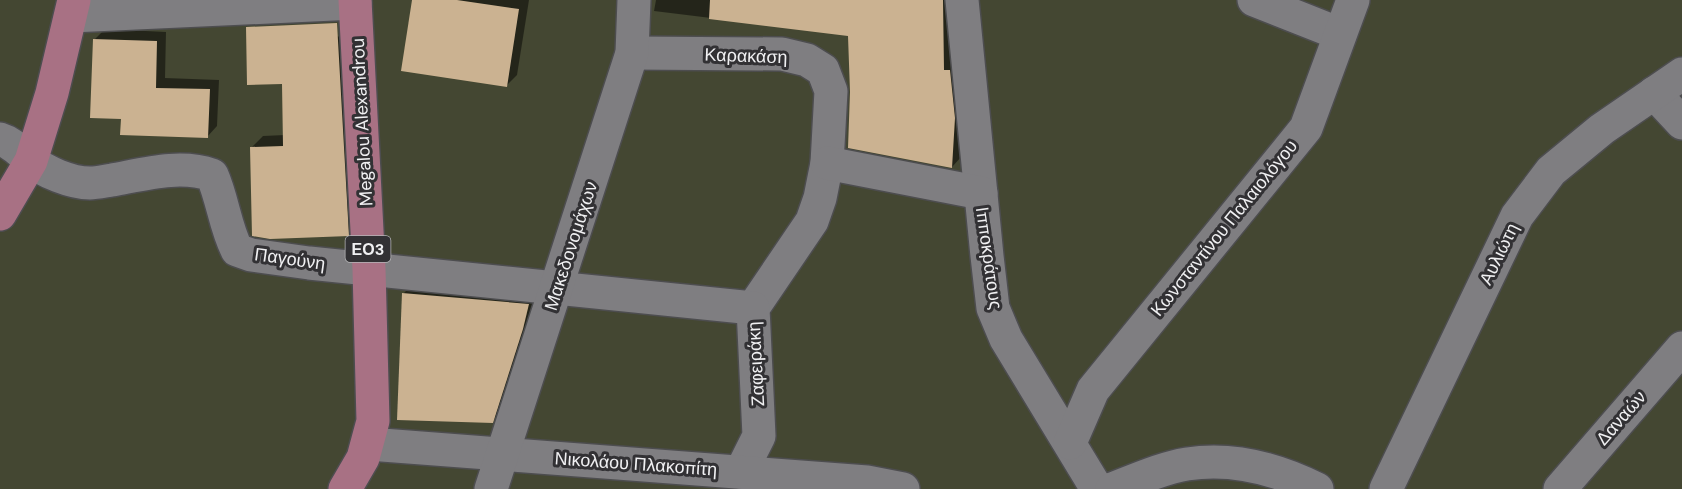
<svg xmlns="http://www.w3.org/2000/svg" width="1682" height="489" font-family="'DM Sans',sans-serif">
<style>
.green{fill:#444732}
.shadow{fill:#0007}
.building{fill:#cbb291}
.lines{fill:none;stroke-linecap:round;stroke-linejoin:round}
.minor-casing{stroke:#4d4d4f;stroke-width:36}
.major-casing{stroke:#4d4d4f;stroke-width:36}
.minor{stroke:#7f7e81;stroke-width:33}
.major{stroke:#a87184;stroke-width:33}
.labels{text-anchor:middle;stroke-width:6;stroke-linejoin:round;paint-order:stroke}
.shield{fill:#323134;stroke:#b7b7b9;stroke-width:1.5}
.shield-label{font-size:16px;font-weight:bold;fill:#f0f0f2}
.street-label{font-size:18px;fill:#f0f0f2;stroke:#323134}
</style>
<rect width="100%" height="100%" fill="#323134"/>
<rect class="green" x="0" y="0" width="1682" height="489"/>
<g class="shadow">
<polygon points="413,0 529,0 517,75 507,85"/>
<polygon points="656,0 953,0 962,156 952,167 851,92 849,35 654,11"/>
<polygon points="105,29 166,32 165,78 219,80 217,126 207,137 122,118 94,40"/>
<polygon points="259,33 350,37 360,223 348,235 252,147 263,136 285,135 283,82"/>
<polygon points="413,284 538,294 502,411 492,421 403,294"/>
</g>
<g class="building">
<polygon points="412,0 457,0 519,9 507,87 401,71"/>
<polygon points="710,0 943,0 944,70 950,70 955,118 952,168 848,148 850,92 848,36 709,19"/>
<polygon points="337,23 349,236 270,239 252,236 250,147 283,146 282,84 247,85 246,27"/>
<polygon points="93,39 157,41 156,88 210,89 208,138 120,135 121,119 90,118"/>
<polygon points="402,293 529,304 523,329 493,423 397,420"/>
</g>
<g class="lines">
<g class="minor-casing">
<g id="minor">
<polyline points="962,0 987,256 993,308 1006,339 1097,489"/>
<polyline points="1254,0 1340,34"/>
<polyline points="71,16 355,3"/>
<polyline points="632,53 782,54 807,60 823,70 831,91 827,163 820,198 812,221 753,308 759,436 741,472"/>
<polyline points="1654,93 1682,123"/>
<path d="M0 139C13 143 20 152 30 160 45 172 71 183 90 183 97 183 105 181 112 180 145 174 180 164 212 175 223 200 225 227 237 250L251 255 309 263 753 308"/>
<polyline points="827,163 981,193"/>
<polyline points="1070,443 1093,390 1306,128 1353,0"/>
<polyline points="369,444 867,482 903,489"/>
<polyline points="491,489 632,53 634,0"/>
<path d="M1112 489C1136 480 1162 468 1187 464 1232 457 1277 469 1317 489"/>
<polyline points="1386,489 1517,216 1551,171 1602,129 1682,74"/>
<polyline points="1560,489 1682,348"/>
</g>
</g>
<g class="major-casing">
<g id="major">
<polyline points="0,214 31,161 52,93 74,0"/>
<polyline points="345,489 363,458 373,421 369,269 355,0"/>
</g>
</g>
<use href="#minor" class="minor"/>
<use href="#major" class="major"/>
</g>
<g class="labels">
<rect class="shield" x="345.5" y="236" width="45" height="26" rx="4.5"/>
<g class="shield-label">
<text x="368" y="255">ΕΟ3</text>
</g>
<g class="street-label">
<text transform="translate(746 56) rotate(2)" y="6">Καρακάση</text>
<text transform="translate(362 122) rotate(-93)" y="6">Megalou Alexandrou</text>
<text transform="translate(1224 228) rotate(-51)" y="6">Κωνσταντίνου Παλαιολόγου</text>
<text transform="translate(571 246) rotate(-72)" y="6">Μακεδονομάχων</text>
<text transform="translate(1499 254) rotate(-64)" y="6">Αυλιώτη</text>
<text transform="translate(989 258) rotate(82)" y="6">Ιπποκράτους</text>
<text transform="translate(290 259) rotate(8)" y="6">Παγούνη</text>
<text transform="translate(756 364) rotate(-93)" y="6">Ζαφειράκη</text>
<text transform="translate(1621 418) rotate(-49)" y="6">Δαναών</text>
<text transform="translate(636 464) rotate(4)" y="6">Νικολάου Πλακοπίτη</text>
</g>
</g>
</svg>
